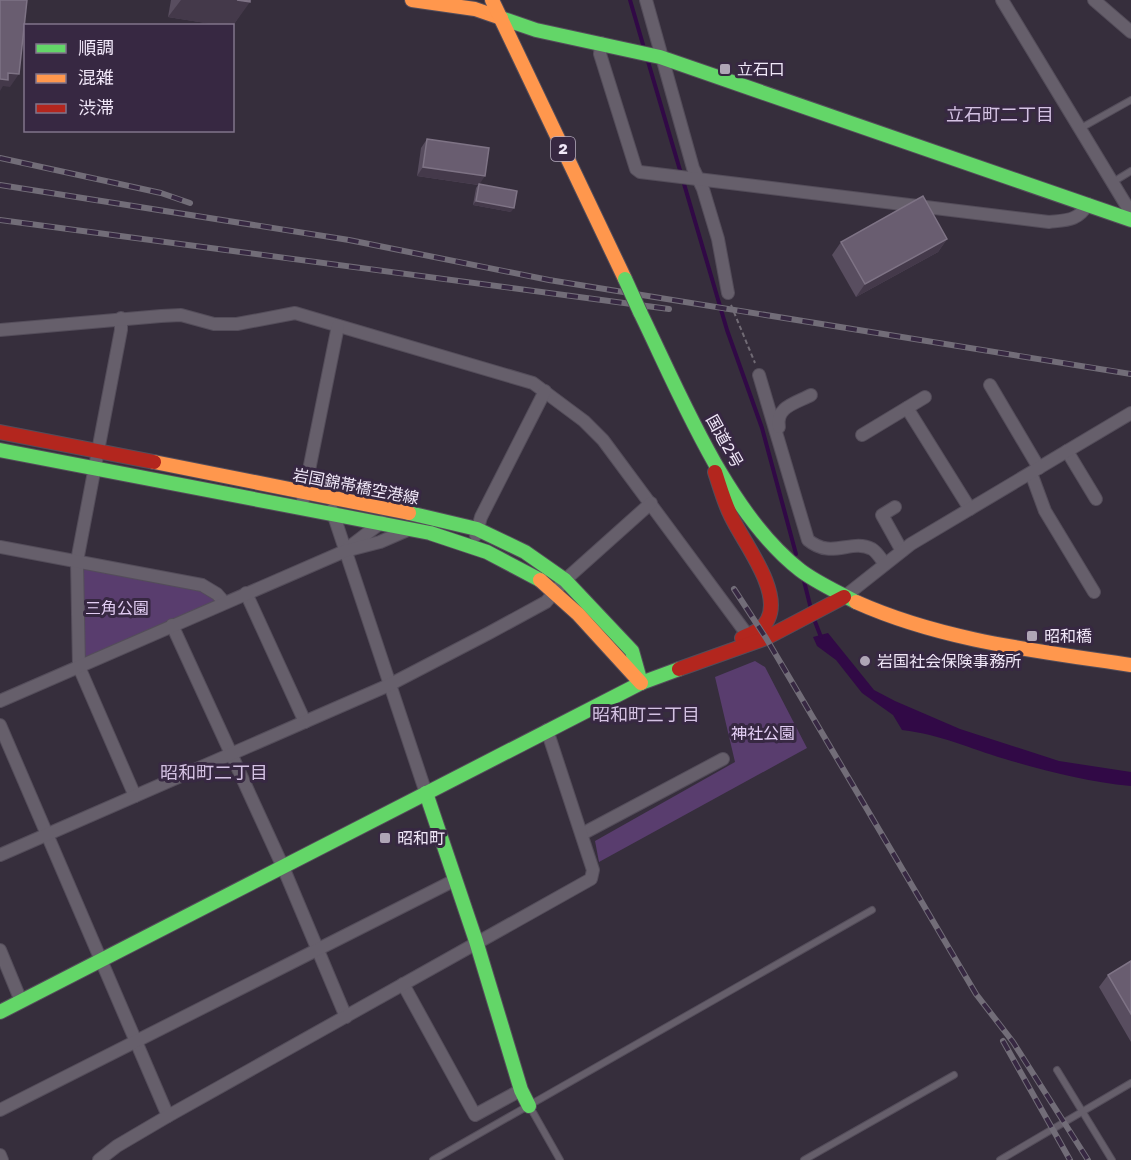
<svg xmlns="http://www.w3.org/2000/svg" width="1131" height="1160" font-family="'Golos Text','Noto Sans JP',sans-serif">
<style>
.green{fill:#593d6e}
.water{fill:#310946}
.lines{fill:none;stroke-linecap:round;stroke-linejoin:round}
.stream{stroke:#310946;stroke-width:4}
.lane-casing{stroke:#544d5a;stroke-width:8}
.street-casing{stroke:#544d5a;stroke-width:14}
.fast-casing{stroke:#544d5a;stroke-width:16}
.slow-casing{stroke:#544d5a;stroke-width:16}
.jam-casing{stroke:#544d5a;stroke-width:16}
.path{stroke:#716b75;stroke-width:2;stroke-dasharray:4.5 3;stroke-linecap:butt}
.lane{stroke:#665f6b;stroke-width:6}
.street{stroke:#665f6b;stroke-width:12}
.fast{stroke:#63d668;stroke-width:14}
.slow{stroke:#ff974d;stroke-width:14}
.jam{stroke:#b3261e;stroke-width:14}
.rail-casing{stroke:#726d78;stroke-width:6}
.rail{stroke:#372842;stroke-width:4;stroke-dasharray:11;stroke-linecap:butt}
.fast-bridge-casing{stroke:#544d5a;stroke-width:16;stroke-linecap:butt}
.fast-bridge{stroke:#63d668;stroke-width:14}
.wall{fill:#584d5f}
.shaded-wall{fill:#44394a}
.building{fill:#695d70;stroke:#7e7385;stroke-width:1.5}
.poi-dot{fill:#afa6b6;stroke:#372842;stroke-width:2}
.labels{text-anchor:middle;stroke-width:6;stroke-linejoin:round;paint-order:stroke}
.shield{fill:#372842;stroke:#b8aec1;stroke-width:1.5}
.shield-label{font-size:15px;font-weight:bold;fill:#f0e7f8}
.poi-label{font-size:16px;fill:#f0e7f8;stroke:#372842;text-anchor:start}
.street-label{font-size:16px;fill:#f0e7f8;stroke:#372842}
.park-label{font-size:16px;fill:#e3cef4;stroke:#372842}
.neighbourhood-label{font-size:18px;fill:#d4c2e3;stroke:#372842}
</style>
<rect width="100%" height="100%" fill="#362e3c"/>
<g class="green">
<polygon points="77,561 202,585 221,604 79,667"/>
<polygon points="755,661 765,667 807,748 599,862 595,841 735,762 715,677"/>
</g>
<path class="water" d="M828 633 874 690 895 701 960 729 1059 761 1131 772V786C1088 782 1046 771 1005 759 968 748 942 735 902 730L893 715 862 693 836 660 817 646 813 637Z"/>
<g class="lines">
<g class="stream">
<polyline points="630,0 644,48"/>
<polyline points="647,58 727,330 762,428 796,554"/>
<polyline points="804,581 811,609"/>
<polyline points="814,619 821,637"/>
</g>
<g class="lane-casing">
<g id="lane">
<polyline points="1081,128 1131,100"/>
<polyline points="1113,182 1131,171"/>
<polyline points="1057,1070 1112,1160"/>
<polyline points="530,1107 560,1160"/>
<polyline points="433,1160 872,910"/>
<polyline points="804,1160 954,1075"/>
<polyline points="1000,1160 1131,1083"/>
</g>
</g>
<g class="street-casing">
<g id="street">
<polyline points="646,0 693,168 703,189 718,239 728,293"/>
<polyline points="1002,0 1131,213"/>
<polyline points="1094,0 1131,32"/>
<path d="M601 43 600 54 636 169 640 172 1049 222C1067 220 1078 221 1088 204"/>
<polyline points="121,318 121,330 77,561 79,667 135,796"/>
<polyline points="0,330 161,316 181,315 214,324 237,324 295,313 533,383 584,421 603,440 752,641"/>
<path d="M759 375 808 540C832 560 851 538 872 549 877 552 881 559 885 564"/>
<polyline points="990,385 1039,468"/>
<polyline points="907,408 970,509"/>
<path d="M779 427C775 407 796 403 811 395"/>
<polyline points="862,435 925,397"/>
<polyline points="1067,451 1096,499"/>
<polyline points="1031,473 1045,511 1094,592"/>
<polyline points="303,500 338,326"/>
<polyline points="895,507 882,515 902,551"/>
<polyline points="332,510 426,793"/>
<polyline points="476,535 481,517 545,391"/>
<polyline points="0,547 202,585 217,594 224,602"/>
<polyline points="348,548 382,522"/>
<polyline points="246,593 305,722"/>
<polyline points="844,597 911,544 1131,413"/>
<polyline points="172,625 283,867 346,1017"/>
<polyline points="0,701 345,551 380,542 410,529"/>
<polyline points="0,725 168,1116"/>
<polyline points="582,834 723,759"/>
<polyline points="0,855 389,685 489,633 546,602 565,580 651,503"/>
<polyline points="0,950 21,1001"/>
<polyline points="403,984 475,1115 521,1090"/>
<polyline points="0,1110 455,880"/>
<polyline points="0,1155 2,1160"/>
<polyline points="99,1160 117,1146 168,1116 591,879 593,870 547,730"/>
</g>
</g>
<g class="fast-casing">
<g id="fast">
<polyline points="501,18 536,30 660,57 1131,220"/>
<path d="M640 312C680 394 727 513 800 570 817 583 838 592 856 602"/>
<polyline points="0,450 430,533 487,552 540,580"/>
<polyline points="409,513 477,529 525,552 565,580 632,651 641,683"/>
<polyline points="426,793 476,941 521,1090 529,1106"/>
<polyline points="0,1012 641,683 679,669"/>
</g>
</g>
<g class="slow-casing">
<g id="slow">
<polyline points="412,0 475,9 501,18"/>
<polyline points="492,0 625,279"/>
<polyline points="154,462 409,513"/>
<polyline points="540,580 578,614 641,683"/>
<path d="M856 602C943 641 1038 651 1131 665"/>
</g>
</g>
<g class="jam-casing">
<g id="jam">
<polyline points="0,432 154,462"/>
<path d="M715 472C720 487 724 502 731 516 743 542 782 590 768 619 763 630 752 633 742 638"/>
<polyline points="679,669 766,638 844,597"/>
</g>
</g>
<polyline class="path" points="731,305 755,363"/>
<use href="#lane" class="lane"/>
<use href="#street" class="street"/>
<use href="#fast" class="fast"/>
<use href="#slow" class="slow"/>
<use href="#jam" class="jam"/>
<g class="rail-casing">
<g id="rail">
<polyline points="0,158 161,193 190,203"/>
<polyline points="0,185 349,240 549,280 1131,374"/>
<polyline points="0,220 669,309"/>
<polyline points="734,589 766,638 976,994 1013,1042 1088,1160"/>
<polyline points="1003,1041 1070,1160"/>
</g>
</g>
<use href="#rail" class="rail"/>
<g class="fast-bridge-casing">
<polyline id="fast-bridge" points="625,279 640,312"/>
</g>
<use href="#fast-bridge" class="fast-bridge"/>
</g>
<g class="wall">
<polygon points="171,0 250,0 232,27 168,17"/>
<polygon points="427,139 480,184 511,212 473,205 476,188 478,185 417,176 421,148"/>
<polygon points="947,239 938,252 856,297 832,255 841,242"/>
<polygon points="1131,961 1131,1042 1099,987 1108,975"/>
</g>
<g class="shaded-wall">
<polygon points="181,0 237,0 250,2 232,27 232,26 223,26 168,17"/>
<polygon points="8,73 19,74 10,87 3,86 0,91 0,79"/>
<polygon points="423,167 485,176 479,185 417,176"/>
<polygon points="476,201 514,208 511,212 473,205"/>
<polygon points="947,239 938,252 856,297 865,284"/>
</g>
<g class="building">
<polygon points="0,0 27,0 19,74 8,73 8,80 0,79"/>
<polygon points="237,0 250,0 250,2"/>
<polygon points="427,139 489,148 485,176 423,167"/>
<polygon points="479,184 517,191 514,208 476,201"/>
<polygon points="923,196 947,239 865,284 841,242"/>
<polygon points="1131,961 1131,1014 1108,975"/>
</g>
<g class="poi-dot">
<rect x="719" y="63" width="12" height="12" rx="3"/>
<rect x="1026" y="630" width="12" height="12" rx="3"/>
<circle cx="865" cy="661" r="6"/>
<rect x="379" y="832" width="12" height="12" rx="3"/>
</g>
<g class="labels">
<rect class="shield" x="551" y="137" width="24" height="24" rx="4.5"/>
<g class="shield-label">
<text x="563" y="154">2</text>
</g>
<g class="poi-label">
<text x="737" y="75">立石口</text>
<text x="1044" y="642">昭和橋</text>
<text x="877" y="667">岩国社会保険事務所</text>
<text x="397" y="844">昭和町</text>
</g>
<g class="street-label">
<text transform="translate(725 441) rotate(61)" y="6">国道2号</text>
<text transform="translate(356 486) rotate(11)" y="6">岩国錦帯橋空港線</text>
</g>
<g class="park-label">
<text x="117" y="614">三角公園</text>
<text x="763" y="739">神社公園</text>
</g>
<g class="neighbourhood-label">
<text x="1000" y="121">立石町二丁目</text>
<text x="646" y="721">昭和町三丁目</text>
<text x="214" y="779">昭和町二丁目</text>
</g>
</g>
<rect x="24" y="24" width="210" height="108" fill="#372842" stroke="#81748b" stroke-width="1.5"/>
<rect x="36" y="44" width="30" height="9" fill="#63d668" stroke="#81748b" stroke-width="1.5"/>
<text x="78" y="54" font-size="18" fill="#f0e7f8">順調</text>
<rect x="36" y="74" width="30" height="9" fill="#ff974d" stroke="#81748b" stroke-width="1.5"/>
<text x="78" y="84" font-size="18" fill="#f0e7f8">混雑</text>
<rect x="36" y="104" width="30" height="9" fill="#b3261e" stroke="#81748b" stroke-width="1.5"/>
<text x="78" y="114" font-size="18" fill="#f0e7f8">渋滞</text>
</svg>
